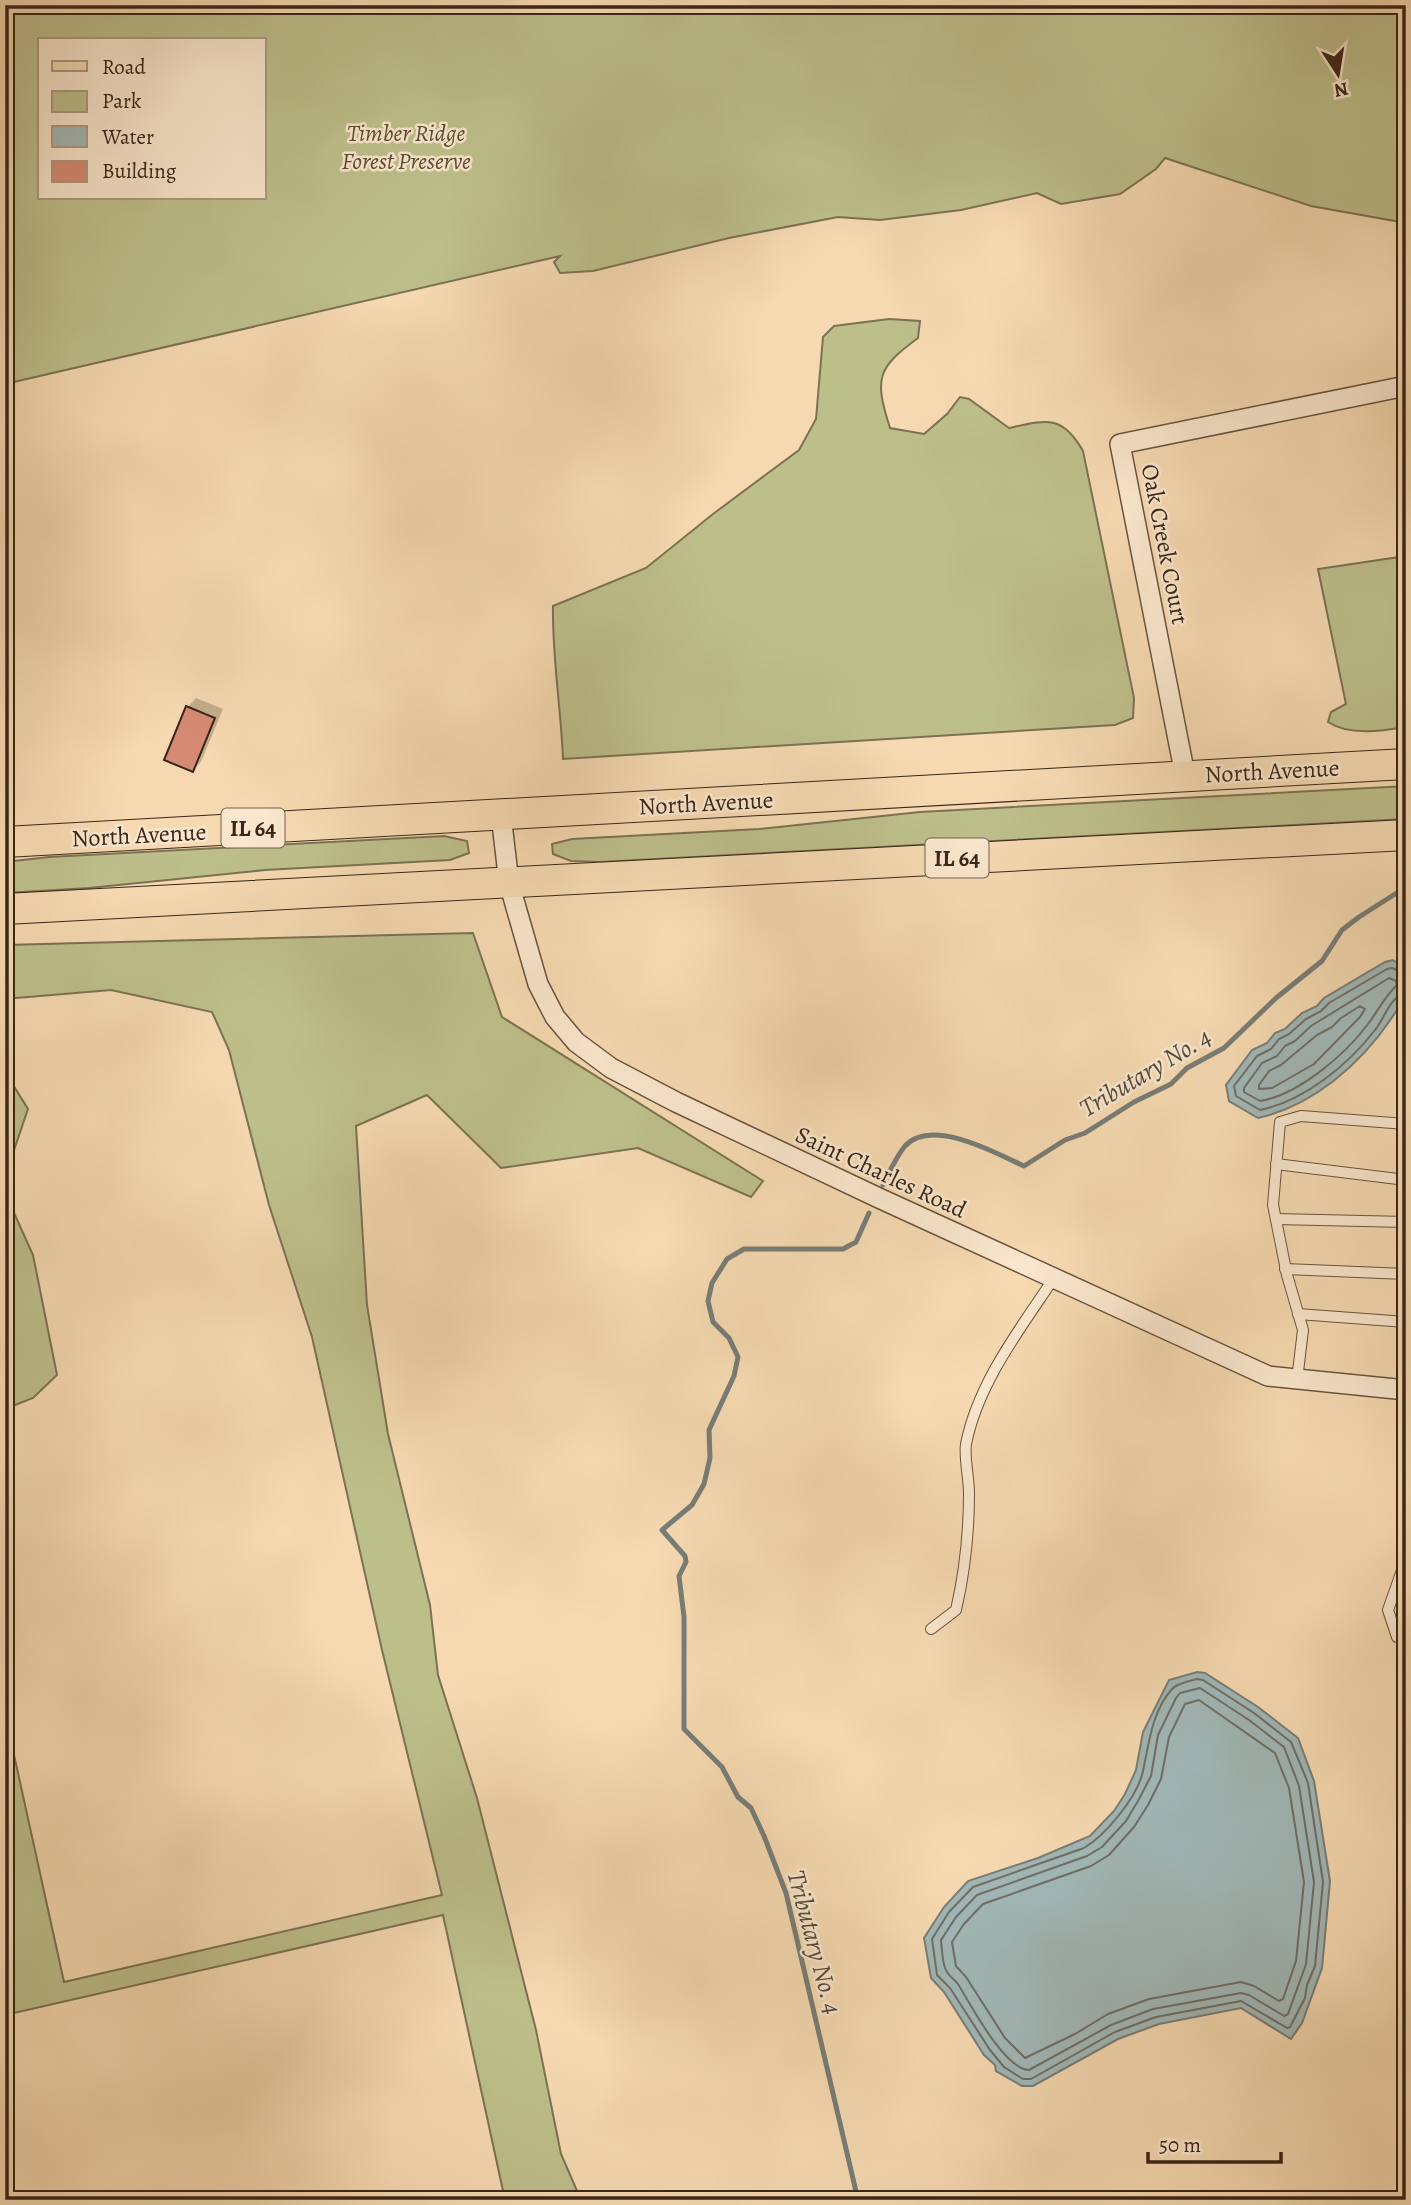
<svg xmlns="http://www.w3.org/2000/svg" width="1411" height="2205" font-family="Alegreya,serif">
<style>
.green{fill:#bdbf8b;stroke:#7c7252;stroke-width:2;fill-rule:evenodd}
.water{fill:#a1b7b6;stroke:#787d77;stroke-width:2}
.shadow{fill:#0003}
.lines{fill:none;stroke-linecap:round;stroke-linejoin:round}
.shore{stroke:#6e6e67;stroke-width:2}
.stream{stroke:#787d77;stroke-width:5}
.building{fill:#d68a73;stroke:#3a2618;stroke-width:2}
.service-casing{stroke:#69533e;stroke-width:12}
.minor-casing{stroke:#69533e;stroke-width:22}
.primary-casing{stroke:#3a2618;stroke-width:32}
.service{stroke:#f9e6cc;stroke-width:10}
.minor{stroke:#f9e6cc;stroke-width:19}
.primary{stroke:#f6d9b1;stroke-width:30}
.labels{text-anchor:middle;stroke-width:5;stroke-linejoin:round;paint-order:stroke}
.shield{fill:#f9e6cc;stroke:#73604e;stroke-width:2}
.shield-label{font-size:23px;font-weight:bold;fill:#3a2618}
.park-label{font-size:24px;font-style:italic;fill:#5b4c35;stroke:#f9e6cc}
.street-label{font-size:24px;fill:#3a2618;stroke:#f9e6cc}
.water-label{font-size:26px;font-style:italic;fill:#544a40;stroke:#f9e6cc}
</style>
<rect width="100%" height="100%" fill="#f6d9b1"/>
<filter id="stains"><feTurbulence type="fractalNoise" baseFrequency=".00286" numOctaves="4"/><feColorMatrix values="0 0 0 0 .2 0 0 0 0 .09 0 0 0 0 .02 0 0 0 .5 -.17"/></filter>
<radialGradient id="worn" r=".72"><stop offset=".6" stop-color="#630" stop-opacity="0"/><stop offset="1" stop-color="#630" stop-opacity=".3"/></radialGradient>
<g class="green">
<path d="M5 5H1406V223L1311 206 1165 158 1156 169 1120 194 1061 204 1037 193 961 210 880 220 838 217 729 238 593 271 560 273 554 262 560 256 5 384ZM264 40V198H40V40Z"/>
<path d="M889 319 920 321 918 338C877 368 874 378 890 428L924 434 947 414 960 397 969 399 1009 428C1046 420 1062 414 1083 451L1134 698 1133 718 1115 725 563 759C561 708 552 657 553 606L646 568 713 514 799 450 816 419 823 337 834 326Z"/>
<path d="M1406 556V727C1382 731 1349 736 1328 722L1331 712 1346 704 1318 569Z"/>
<polygon points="1406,786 1406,819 600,862 571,861 553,854 552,844 572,839 759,829 920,812"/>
<polygon points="444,836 467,841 469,853 450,860 265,870 89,888 5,893 5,862 49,857"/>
<polygon points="473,933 502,1017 763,1181 751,1197 638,1148 501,1168 427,1095 356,1126 367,1305 388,1434 430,1605 438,1675 477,1798 536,2030 561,2154 581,2200 505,2200 443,1915 5,2015 5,1714 64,1982 442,1895 382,1650 312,1337 269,1205 229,1050 212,1012 111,990 5,999 5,945"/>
<polygon points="5,1072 28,1109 10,1162 10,1204 33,1255 57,1375 33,1398 5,1409"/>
</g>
<g class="water">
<path d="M1393 960 1406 969C1406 977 1408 988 1406 996 1403 1004 1395 1012 1391 1019 1360 1065 1312 1106 1258 1118L1229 1101 1226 1085 1252 1050 1267 1043 1275 1033 1285 1029 1302 1013 1317 1006 1324 998 1385 962Z"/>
<polygon points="1197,1672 1205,1673 1258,1707 1298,1738 1314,1781 1330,1881 1322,1968 1302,2023 1291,2039 1241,2008 1159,2024 1118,2039 1033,2086 1022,2086 996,2071 995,2065 984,2055 944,1992 931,1978 924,1938 944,1907 968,1881 1038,1858 1090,1836 1114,1811 1125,1794 1136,1770 1143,1732 1169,1680"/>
</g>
<polygon class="shadow" points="196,698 223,709 201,762 193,770 188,707"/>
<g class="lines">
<g class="shore">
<path d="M1406 974 1392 968 1387 969 1329 1003 1321 1011 1306 1019 1289 1034 1279 1039 1271 1049 1257 1056 1234 1086 1236 1096 1260 1110C1304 1101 1348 1065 1375 1030 1384 1019 1391 995 1406 993"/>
<path d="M1389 978 1396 981 1397 985C1385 996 1378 1011 1368 1024 1345 1055 1298 1095 1260 1101L1244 1092V1088L1262 1063 1277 1056 1285 1046 1295 1041 1311 1026Z"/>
<polygon points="1360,1006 1365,1009 1360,1017 1314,1064 1272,1088 1259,1089 1259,1085 1269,1071 1281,1065 1317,1035 1332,1027 1341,1018"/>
<path d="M1197 1679 1203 1680 1254 1713 1291 1742 1308 1783 1323 1882 1315 1966 1307 1985 1305 1998 1290 2027 1287 2028 1241 2001 1156 2017 1115 2032 1031 2079H1023L1004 2067 990 2050 950 1988 937 1975 932 1939 949 1912 973 1887 1084 1848C1106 1835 1138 1796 1143 1771 1149 1743 1152 1711 1172 1689 1177 1683 1190 1681 1197 1679Z"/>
<path d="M1200 1688 1249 1720 1284 1747 1299 1786 1314 1882 1306 1964 1288 2014 1284 2016 1249 1995 1241 1993 1153 2009 1111 2025 1029 2070C1004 2069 971 2005 958 1984 955 1980 950 1977 947 1972 942 1965 942 1949 941 1940L956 1917 977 1895 1087 1856 1102 1847 1126 1821 1138 1801 1151 1776 1158 1735 1176 1698 1180 1693Z"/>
<polygon points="1199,1700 1275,1753 1289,1788 1304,1882 1296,1961 1283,1999 1279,2001 1254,1986 1241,1982 1149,1999 1108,2014 1075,2034 1025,2058 1005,2038 966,1977 956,1966 952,1942 964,1924 983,1904 1091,1866 1109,1855 1134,1827 1148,1805 1161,1779 1169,1737 1185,1704"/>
</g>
<g class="stream">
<path d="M883 1185C889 1173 896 1157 905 1146 932 1117 995 1153 1024 1166L1065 1140 1085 1133 1134 1102 1171 1084 1187 1068 1224 1048 1276 998 1322 961 1342 930 1359 917 1406 887"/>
<polyline points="858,2200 786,1893 764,1836 751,1808 738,1797 722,1767 684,1729 684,1617 679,1576 686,1562 685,1556 662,1530 692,1505 704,1484 710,1458 709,1430 734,1376 738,1357 729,1338 713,1322 708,1301 712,1283 727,1259 744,1249 843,1249 856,1242 869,1213"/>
</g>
</g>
<polygon class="building" points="186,706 215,718 193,772 164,760"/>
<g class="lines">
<g class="service-casing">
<g id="service">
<polyline points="1276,1164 1406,1180"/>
<polyline points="1276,1219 1406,1222"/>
<polyline points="1285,1269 1406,1274"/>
<polyline points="1298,1314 1406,1322"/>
<polyline points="1297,1380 1303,1330 1287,1275 1273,1205 1280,1122 1301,1116 1406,1124"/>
<polyline points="1406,1426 1406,1464"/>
<polyline points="1406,1559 1388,1610 1397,1637 1406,1638"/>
<path d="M931 1629 956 1610C965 1571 969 1533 969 1493 969 1477 964 1459 966 1444 978 1383 1020 1329 1054 1278"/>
</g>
</g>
<g class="minor-casing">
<g id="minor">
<polyline points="1185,775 1120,444 1406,386"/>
<polyline points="501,815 509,883 538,984 555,1017 576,1042 611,1068 676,1102 881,1199 1268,1376 1406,1390"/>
</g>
</g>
<g class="primary-casing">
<g id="primary">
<polyline points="5,842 1406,764"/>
<polyline points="5,909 1406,835"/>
</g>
</g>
<use href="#service" class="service"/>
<use href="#minor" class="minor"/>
<use href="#primary" class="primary"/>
</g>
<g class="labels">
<g class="shield">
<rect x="221.5" y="808.5" width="63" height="39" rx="5"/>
<rect x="925.5" y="838.5" width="63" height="39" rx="5"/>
</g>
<g class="shield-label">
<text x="253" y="836">IL 64</text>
<text x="957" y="866">IL 64</text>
</g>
<g class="park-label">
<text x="406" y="141">Timber Ridge<tspan x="406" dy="28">Forest Preserve</tspan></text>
</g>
<g class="street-label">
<text transform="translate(1165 544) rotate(79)" y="8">Oak Creek Court</text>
<text transform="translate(1272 771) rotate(-3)" y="8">North Avenue</text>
<text transform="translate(706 803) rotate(-3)" y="8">North Avenue</text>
<text transform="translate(139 835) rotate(-3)" y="8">North Avenue</text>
<text transform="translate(881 1172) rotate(25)" y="8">Saint Charles Road</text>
</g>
<g class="water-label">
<text transform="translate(1145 1072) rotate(-31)" y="9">Tributary No. 4</text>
<text transform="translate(815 1942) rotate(75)" y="9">Tributary No. 4</text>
</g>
</g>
<rect width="1411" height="2205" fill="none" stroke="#f6d9b1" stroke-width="28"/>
<rect x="7" y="7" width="1397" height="2191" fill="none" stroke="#3a2618" stroke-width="3.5"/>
<rect x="14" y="14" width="1383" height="2177" fill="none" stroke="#3a2618" stroke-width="2"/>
<rect x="38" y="38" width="228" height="161" fill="#f9e6cc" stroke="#ad9984" stroke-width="2"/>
<rect x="52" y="61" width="35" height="10" fill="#f6d9b1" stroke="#ad9984" stroke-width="2"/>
<text x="102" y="74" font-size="21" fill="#3a2618">Road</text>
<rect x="52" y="91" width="35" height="21" fill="#bdbf8b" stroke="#ad9984" stroke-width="2"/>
<text x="102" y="108" font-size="21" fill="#3a2618">Park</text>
<rect x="52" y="126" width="35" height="21" fill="#a1b7b6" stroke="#ad9984" stroke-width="2"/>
<text x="102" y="144" font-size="21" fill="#3a2618">Water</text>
<rect x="52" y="161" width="35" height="21" fill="#d68a73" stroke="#ad9984" stroke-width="2"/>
<text x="102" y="178" font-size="21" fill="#3a2618">Building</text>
<g transform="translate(1338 74) rotate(168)" stroke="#f9e6cc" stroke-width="5" paint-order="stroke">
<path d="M0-5L12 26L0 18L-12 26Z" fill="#3a2618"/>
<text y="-10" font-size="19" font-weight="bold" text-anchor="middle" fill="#3a2618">N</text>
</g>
<path d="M1148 2152v10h133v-10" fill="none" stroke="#3a2618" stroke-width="3.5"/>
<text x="1159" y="2152" font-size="21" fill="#3a2618" stroke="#f9e6cc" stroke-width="5" paint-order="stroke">50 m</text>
<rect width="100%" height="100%" filter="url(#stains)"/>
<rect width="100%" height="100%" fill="url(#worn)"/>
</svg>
